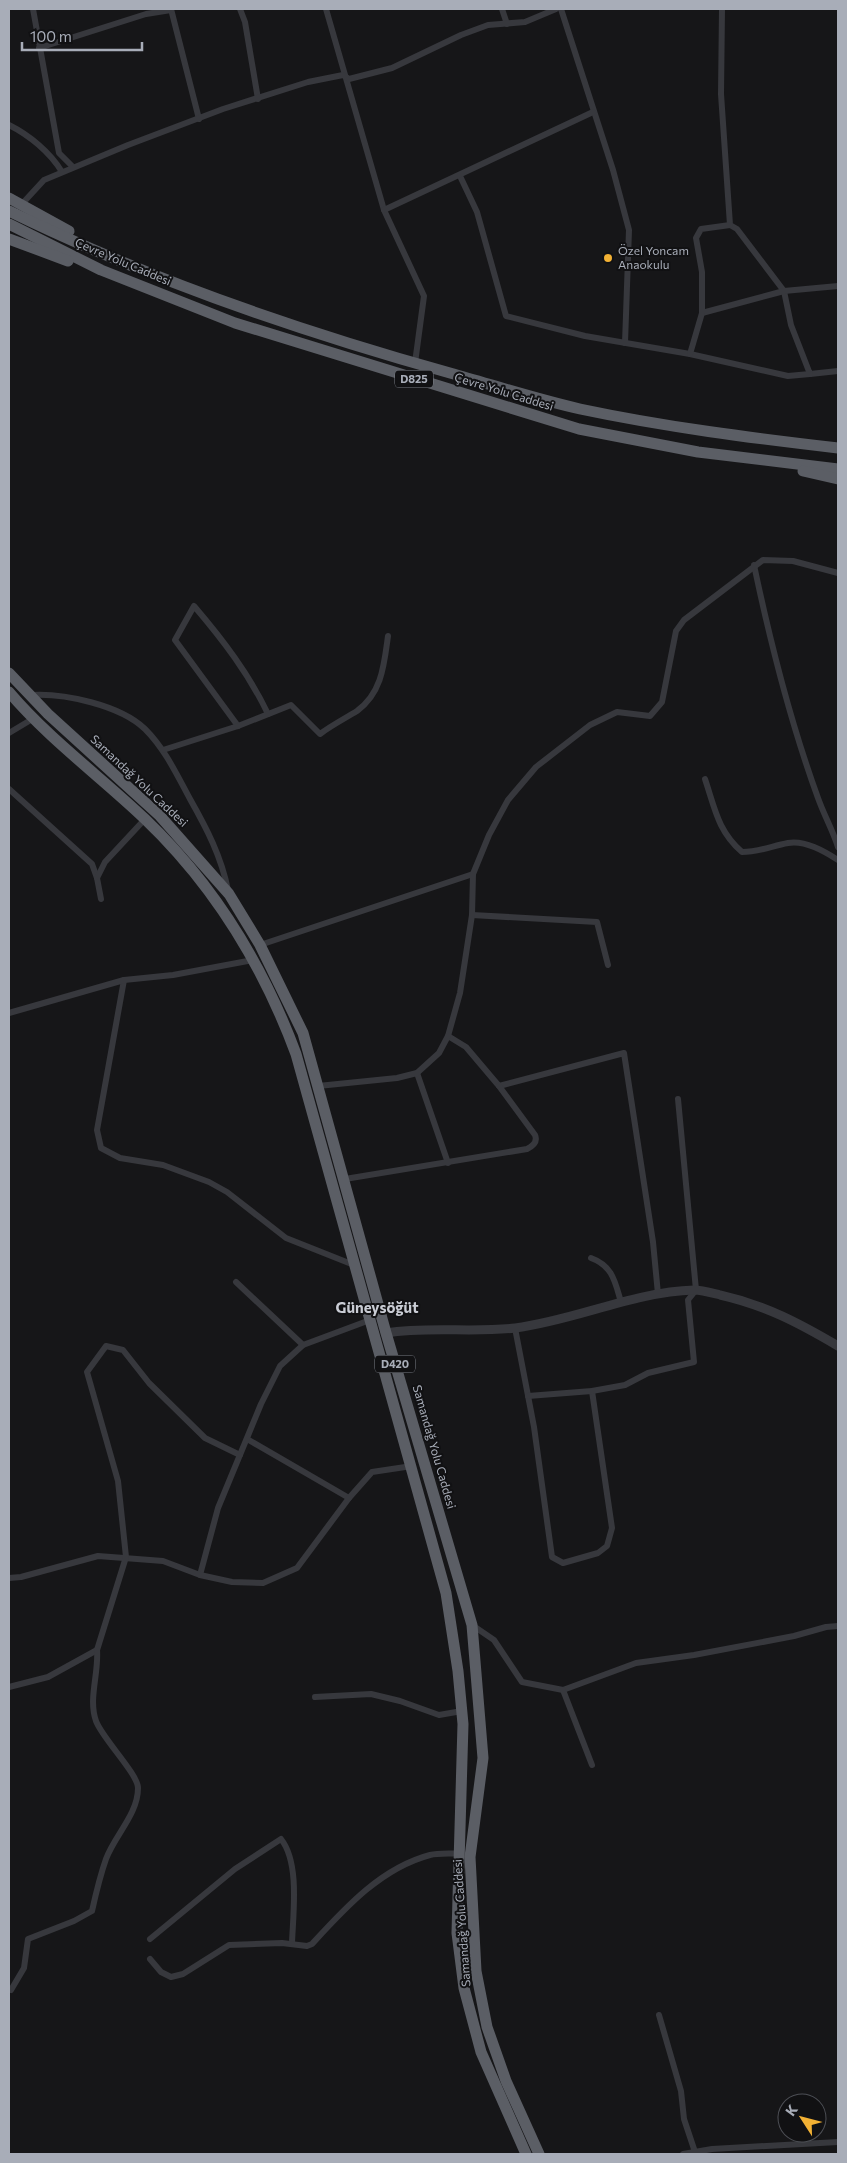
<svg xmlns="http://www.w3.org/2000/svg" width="847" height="2163" font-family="Commissioner,sans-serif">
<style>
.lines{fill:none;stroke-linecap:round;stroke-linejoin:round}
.minor{stroke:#37383d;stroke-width:6}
.tertiary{stroke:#37383d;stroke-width:9}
.trunk{stroke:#5b5e65;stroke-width:11}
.poi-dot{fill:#f2b134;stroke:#111113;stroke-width:2}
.labels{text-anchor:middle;stroke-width:4;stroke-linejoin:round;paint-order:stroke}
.shield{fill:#111113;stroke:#7b7e86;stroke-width:1}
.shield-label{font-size:11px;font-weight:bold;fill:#a8adb8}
.poi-label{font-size:12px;fill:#a8adb8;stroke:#111113;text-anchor:start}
.street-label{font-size:12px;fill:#a8adb8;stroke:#111113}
.quarter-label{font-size:15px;font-weight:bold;fill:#c9ccd4;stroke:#111113}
</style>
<rect width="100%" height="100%" fill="#161618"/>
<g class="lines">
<g class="minor">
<polyline points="33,9 59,153 73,167"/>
<polyline points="171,9 199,119"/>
<polyline points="240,9 245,22 258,99"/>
<polyline points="326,9 384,210 424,296 415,363"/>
<polyline points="502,9 507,24"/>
<polyline points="561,9 613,170 629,230 625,343"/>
<polyline points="722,9 721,94 730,225 737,229 784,291 791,325 810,374 838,371"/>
<polyline points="39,48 146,14 171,10"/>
<path d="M9 125C29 135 50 152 62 172"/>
<polyline points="460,176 477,212 506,316 585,336 690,354 788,376 810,374"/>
<polyline points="21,205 44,180 128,145 223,109 308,82 343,75 349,79 392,68 461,35 488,25 525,22 556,9"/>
<polyline points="384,210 593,112"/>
<polyline points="702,313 784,291 838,286"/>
<polyline points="690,354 702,313 702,272 696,238 701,229 730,225"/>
<path d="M754 565C770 641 791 724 818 798 824 815 833 831 838 847"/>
<path d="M31 695C64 693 120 705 145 729 165 749 177 775 190 799 207 829 221 856 228 890"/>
<path d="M238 726 175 640 194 606C223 640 249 674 268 714"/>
<polyline points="9,733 34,718"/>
<path d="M163 750 238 726 291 705 320 734C332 725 344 719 357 711 382 693 384 665 388 636"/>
<path d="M705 779C715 809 718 831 742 852 759 852 772 846 788 843 805 840 824 851 838 860"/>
<polyline points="9,789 92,864 97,878"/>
<polyline points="101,899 97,878 105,862 145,819"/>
<polyline points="472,915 597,922 608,965"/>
<polyline points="260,945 473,874"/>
<polyline points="124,980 97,1130 101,1148 120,1158 163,1165 209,1182 227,1192 286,1238 354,1265"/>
<polyline points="9,1013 124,980 173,975 253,960"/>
<polyline points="448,1036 466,1047 499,1086 624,1053 653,1242 658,1294"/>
<polyline points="417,1073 448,1163"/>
<polyline points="318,1086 397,1078 417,1073 439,1053 448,1036 460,993 472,915 473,874 489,835 508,800 536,767 590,725 617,712 650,716 662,702 676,631 684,620 763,560 793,561 838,573"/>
<path d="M345 1179 527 1149C533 1146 538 1142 535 1135L499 1086"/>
<path d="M591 1258C613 1266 615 1282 621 1302"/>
<polyline points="236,1282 303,1345"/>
<polyline points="515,1328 534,1427 552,1557 563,1563 598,1553 607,1546 612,1528 592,1391"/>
<polyline points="528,1396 592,1391 625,1385 648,1373 694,1362 688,1300 696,1290 678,1099"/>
<polyline points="247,1439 349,1498"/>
<polyline points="200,1575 218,1508 261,1404 280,1366 303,1345 370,1320"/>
<polyline points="9,1578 21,1577 98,1556 163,1561 200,1575 232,1582 263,1583 297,1568 349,1498 372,1472 412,1466"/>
<polyline points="472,1625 494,1640 522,1682 563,1690 636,1663 694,1655 794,1636 826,1627 838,1626"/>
<polyline points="9,1687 48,1677 97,1650"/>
<polyline points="563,1690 592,1765"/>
<polyline points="315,1697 371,1694 400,1701 439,1715 462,1711"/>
<path d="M150 1939 235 1869 281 1839C300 1863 293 1914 292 1943"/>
<path d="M150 1959 161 1972 171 1977 183 1974 229 1945 282 1943 307 1946 312 1944C345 1908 381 1868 430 1855 439 1853 451 1854 461 1853"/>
<path d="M11 1990 24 1968 28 1939 74 1921 92 1911C96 1893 100 1876 106 1859 115 1835 138 1814 138 1788 138 1774 102 1738 96 1721 88 1699 99 1673 97 1650L126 1557 118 1481 87 1372 106 1346 123 1350 149 1383 205 1438 240 1455"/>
<polyline points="659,2015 681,2091 684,2119 695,2152"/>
<polyline points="683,2154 712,2149 838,2142"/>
</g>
<path class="tertiary" d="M386 1333C429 1326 472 1333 515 1328 576 1320 633 1292 694 1290 702 1290 712 1293 720 1295 765 1305 799 1323 838 1346"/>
<g class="trunk">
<polyline points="9,198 69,231"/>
<path d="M9 211C150 280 299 331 450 373 493 385 536 399 580 409 665 427 752 438 838 448"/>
<polyline points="9,224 101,270 235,323 579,429 698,452 838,469"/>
<polyline points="9,239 68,261"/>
<polyline points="803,471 838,479"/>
<polyline points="9,673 48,714 160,816 229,894 260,945 303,1033 386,1333 472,1625 483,1758 470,1857 476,1971 487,2027 506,2081 539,2154"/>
<path d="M9 692C49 739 101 777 145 819 214 885 263 965 296 1054L446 1593 458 1671 463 1724 457 1933 464 1988 481 2052 526 2154"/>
</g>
</g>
<circle class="poi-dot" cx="608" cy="258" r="5"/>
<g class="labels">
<g class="shield">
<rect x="395" y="370.5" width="38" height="17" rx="4"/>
<rect x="375" y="1355.5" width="40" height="17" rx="4"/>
</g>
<g class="shield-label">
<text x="414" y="383">D825</text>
<text x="395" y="1368">D420</text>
</g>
<g class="poi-label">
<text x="618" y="255">Özel Yoncam<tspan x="618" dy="14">Anaokulu</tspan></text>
</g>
<g class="street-label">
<text transform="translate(123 262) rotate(23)" y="4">Çevre Yolu Caddesi</text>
<text transform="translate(504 392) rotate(17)" y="4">Çevre Yolu Caddesi</text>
<text transform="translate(139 781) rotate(43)" y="4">Samandağ Yolu Caddesi</text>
<text transform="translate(434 1447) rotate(74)" y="4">Samandağ Yolu Caddesi</text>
<text transform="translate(462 1923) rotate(-94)" y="4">Samandağ Yolu Caddesi</text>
</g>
<g class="quarter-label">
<text x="377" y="1313">Güneysöğüt</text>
</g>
</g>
<rect width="847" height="2163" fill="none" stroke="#a8adb8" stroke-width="20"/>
<g transform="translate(802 2118) rotate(306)"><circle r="24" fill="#111113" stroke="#4d4f55"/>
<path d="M0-4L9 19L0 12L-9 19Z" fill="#f2b134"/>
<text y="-8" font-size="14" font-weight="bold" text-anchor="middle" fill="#a8adb8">K</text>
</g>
<path d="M22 42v8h120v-8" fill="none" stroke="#a8adb8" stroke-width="2.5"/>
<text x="30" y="42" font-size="15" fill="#a8adb8" stroke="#111113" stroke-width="4" paint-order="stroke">100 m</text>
</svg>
